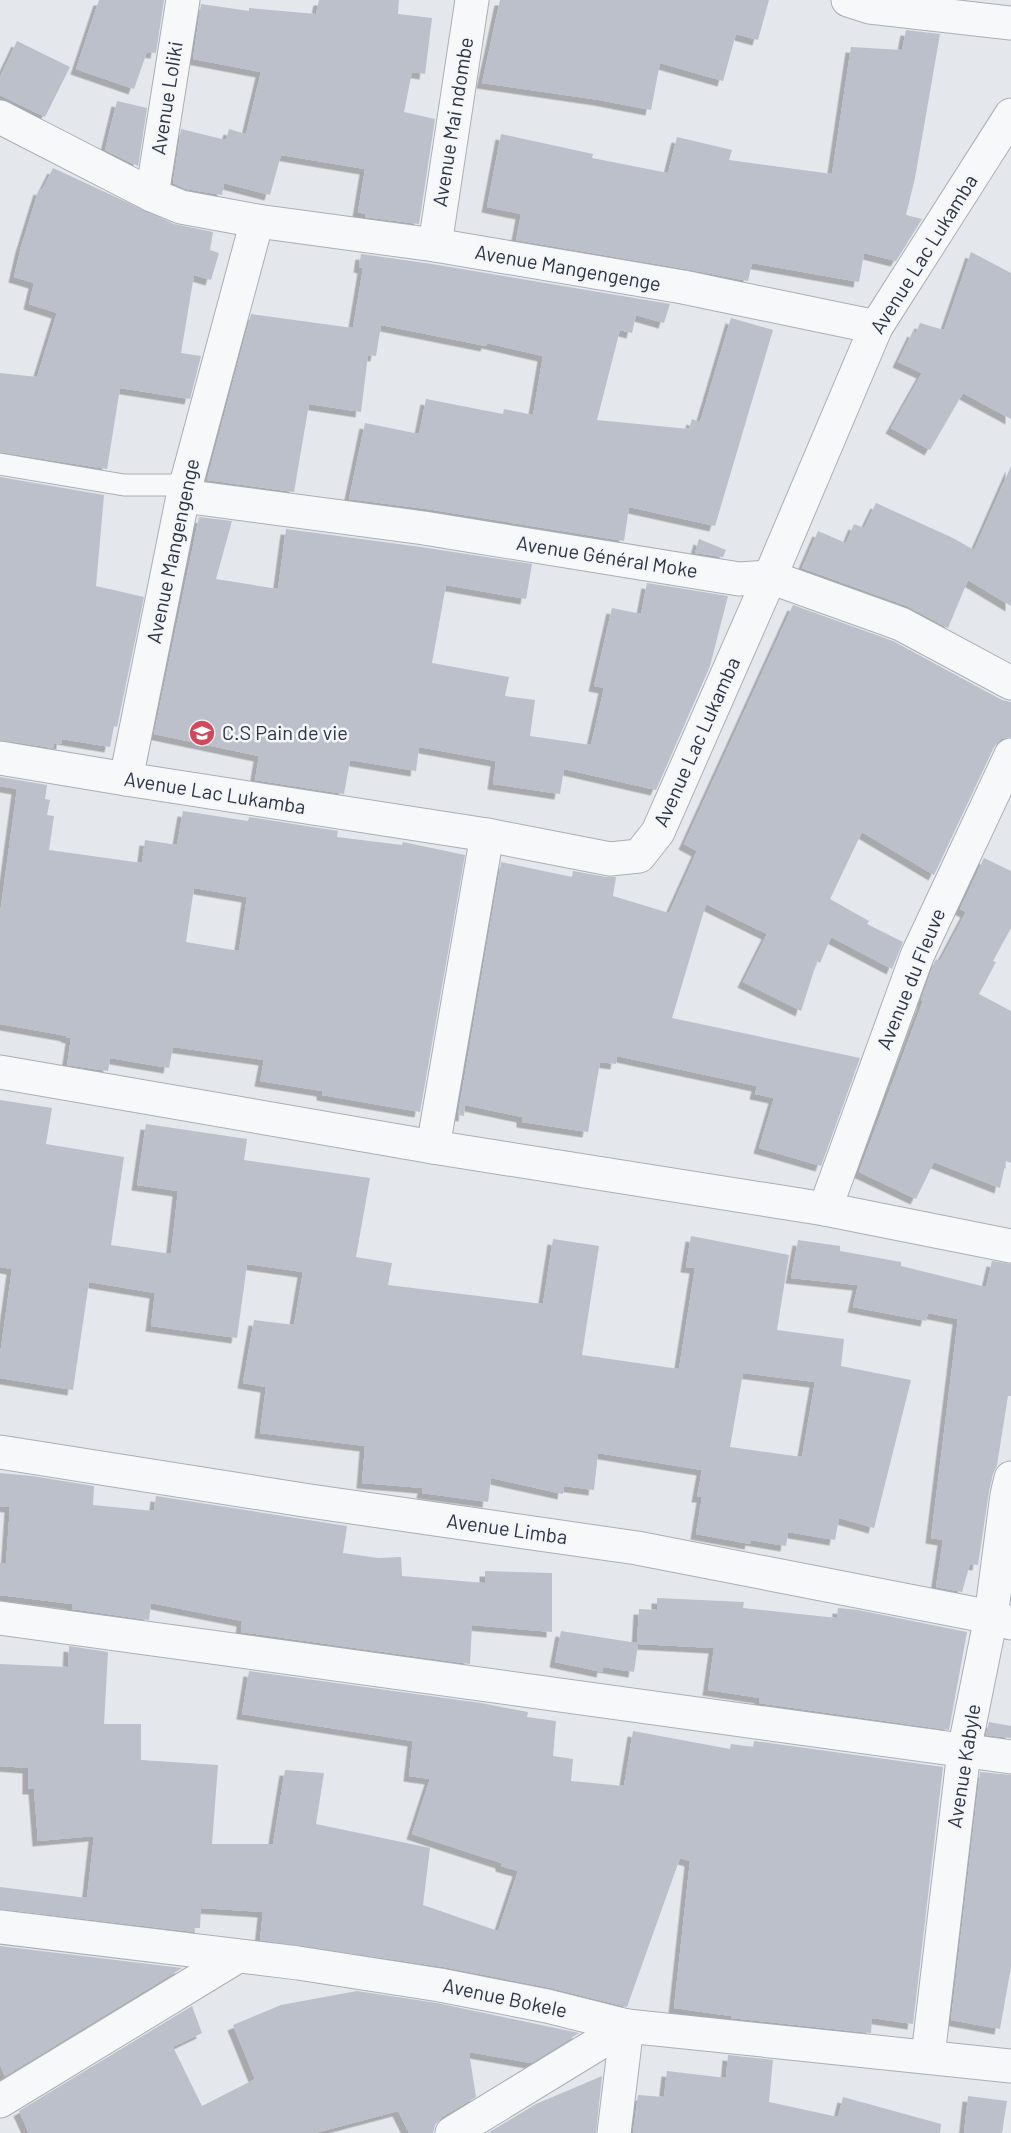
<svg xmlns="http://www.w3.org/2000/svg" width="1011" height="2133" font-family="Barlow,sans-serif">
<style>
.building{fill:#bbc0ca;fill-rule:evenodd;filter:url(#shadow)}
.lines{fill:none;stroke-linecap:round;stroke-linejoin:round}
.lane-casing{stroke:#a9aeb7;stroke-width:23}
.street-casing{stroke:#a9aeb7;stroke-width:35}
.lane{stroke:#f7f8fa;stroke-width:21}
.street{stroke:#f7f8fa;stroke-width:33}
.labels{text-anchor:middle;stroke-width:5;stroke-linejoin:round;paint-order:stroke}
.street-label{font-size:20px;fill:#2b3445;stroke:#f4f6f9}
.poi-label{font-size:20px;fill:#2b3445;stroke:#f4f6f9;text-anchor:start}
</style>
<defs>
<filter id="shadow"><feDropShadow dx="-5.5" dy="5.5" stdDeviation="0" flood-color="#0004"/></filter>
</defs>
<rect width="100%" height="100%" fill="#e4e7ec"/>
<g class="building">
<polygon points="99,0 164,0 156,53 147,52 134,89 76,69"/>
<polygon points="319,0 399,0 398,14 432,18 425,74 412,72 404,112 435,119 419,224 365,217 365,214 358,212 365,169 281,155 270,195 224,183 222,195 186,189 173,183 181,129 226,140 229,129 246,134 261,72 193,59 201,4 249,11 249,8 316,14"/>
<polygon points="500,0 769,0 758,40 736,34 723,81 660,63 651,110 599,100 482,83"/>
<polygon points="906,30 940,34 915,178 906,215 922,219 896,261 864,253 859,282 752,263 748,281 686,269 516,240 521,214 487,207 501,134 593,154 592,158 668,173 677,137 732,150 729,160 832,174 851,47 902,50"/>
<polygon points="17,41 70,67 45,117 0,95 0,77"/>
<polygon points="117,101 147,108 138,166 105,150"/>
<polygon points="53,168 174,224 213,232 210,250 219,253 211,280 194,275 181,353 201,356 190,399 120,388 107,469 0,452 0,373 37,377 57,313 29,304 34,283 14,277 21,247 39,189 42,190"/>
<polygon points="971,252 1011,273 1011,419 963,393 930,450 891,428 922,373 898,362 913,331 916,333 920,323 944,330"/>
<polygon points="361,254 432,264 670,304 664,323 636,315 632,333 620,330 597,420 689,429 692,419 700,422 731,318 773,330 715,526 629,507 624,541 427,509 349,499 365,423 419,434 426,399 503,414 504,409 533,415 543,356 487,343 486,346 381,325 376,356 368,355 361,412 309,404 294,492 207,480 251,314 353,328 363,268 359,267"/>
<polygon points="1011,466 1011,606 968,580 948,628 907,606 802,568 818,531 846,543 854,524 864,528 876,503 953,538 974,550"/>
<polygon points="0,477 104,495 96,586 144,597 117,727 114,726 110,747 62,739 62,744 54,743 53,748 0,740"/>
<polygon points="199,517 232,521 216,579 278,589 286,529 421,547 532,564 526,599 446,585 432,663 509,677 505,696 535,700 530,736 591,745 604,688 594,686 612,608 641,614 647,583 728,596 710,666 656,790 564,769 560,794 493,784 496,761 419,747 416,771 350,760 344,794 255,780 259,756 154,734"/>
<polygon points="699,539 726,550 723,557 695,553"/>
<polygon points="793,605 893,641 1002,700 1011,702 1011,737 1001,739 994,747 934,875 862,832 830,899 869,921 867,924 903,942 892,969 831,937 820,963 817,961 801,1011 743,982 767,934 706,904 672,1018 860,1058 821,1166 759,1148 774,1098 755,1094 757,1086 617,1056 616,1064 600,1062 588,1132 522,1122 522,1117 465,1105 464,1116 458,1115 501,862 572,877 573,871 606,877 616,877 613,896 669,913 697,851 684,844"/>
<path d="M0 777 47 785 45 799 50 800 47 815 54 816 49 850 142 863 145 840 177 845 183 811 248 821 249 817 338 831 337 837 402 845 403 842 465 855 420 1112 322 1095V1091L260 1081 264 1060 173 1047 169 1068 110 1058 108 1071 67 1065 71 1038 66 1037 67 1036 0 1024V914L17 789 0 786ZM194 888 247 897 239 951 186 942Z"/>
<polygon points="984,858 1011,871 1011,928 993,961 996,962 979,994 1011,1011 1011,1163 1006,1161 1000,1188 934,1162 916,1199 859,1172 923,1001 921,1000 934,963 936,959 940,961 966,912 960,909"/>
<path d="M0 1100 52 1108 46 1144 124 1157 111 1245 171 1254 178 1191 137 1185 146 1124 247 1139 244 1160 370 1178 356 1257 392 1263 388 1285 543 1304 553 1239 599 1246 582 1355 679 1369 695 1268 686 1267 691 1236 789 1255 777 1330 844 1339 841 1366 911 1380 874 1528 839 1518 835 1540 788 1532 786 1546 751 1540 750 1544 696 1534 702 1497H697L702 1470 598 1453 594 1490 564 1486 563 1494 491 1478 488 1502 422 1493 423 1488 362 1483 365 1446 260 1433 266 1387 243 1383 254 1320 294 1325 303 1272 247 1264 237 1338 151 1326 155 1293 89 1282 73 1390 0 1378V1355L12 1269 0 1267ZM743 1373 815 1382 802 1457 730 1447Z"/>
<polygon points="798,1240 840,1246 840,1251 901,1262 901,1266 986,1287 992,1261 1011,1264 1011,1396 1008,1396 997,1465 993,1474 989,1491 978,1565 970,1564 962,1592 936,1587 943,1540 931,1538 958,1319 928,1313 926,1321 853,1307 858,1285 791,1278"/>
<polygon points="0,1473 32,1476 94,1486 93,1505 154,1511 156,1496 347,1526 343,1553 378,1558 401,1557 402,1576 485,1583 485,1571 552,1573 552,1632 472,1625 470,1664 241,1632 242,1621 151,1603 149,1620 72,1609 72,1604 0,1595 0,1563 6,1564 10,1507 0,1506"/>
<polygon points="657,1598 744,1602 743,1608 837,1618 838,1608 858,1610 967,1632 949,1730 759,1703 760,1698 708,1690 714,1648 638,1644 634,1672 603,1667 602,1672 555,1662 561,1631 637,1643 639,1609 657,1610"/>
<polygon points="69,1646 108,1652 104,1724 141,1724 141,1760 218,1765 212,1844 273,1844 285,1770 324,1773 316,1824 430,1848 423,1905 498,1931 518,1871 501,1866 501,1863 412,1834 430,1779 409,1776 413,1741 242,1714 249,1671 481,1703 528,1712 527,1717 556,1721 553,1756 573,1759 571,1781 624,1786 633,1731 730,1749 731,1744 753,1747 754,1741 943,1767 913,2024 872,2018 871,2033 731,2018 731,2016 674,2008 690,1861 680,1858 627,2007 551,1988 444,1967 260,1940 263,1912 201,1908 200,1928 194,1928 195,1932 0,1909 0,1887 87,1898 94,1836 38,1841 34,1789 28,1789 28,1768 0,1766 0,1664 68,1667"/>
<polygon points="989,1722 1011,1726 1011,1738 986,1735"/>
<polygon points="980,1772 1011,1775 1011,1967 1000,2029 951,2020"/>
<polygon points="0,1946 182,1968 5,2076 0,2065"/>
<polygon points="357,1991 437,2003 579,2033 531,2063 469,2052 476,2097 442,2117 435,2125 433,2133 409,2133 398,2111 315,2133 29,2133 19,2111 192,2006 202,2033 173,2047 202,2106 255,2079 233,2025 281,2005"/>
<polygon points="728,2055 773,2060 769,2102 838,2117 843,2097 941,2124 940,2133 633,2133 638,2095 664,2097 667,2071 726,2078"/>
<polygon points="602,2076 596,2133 488,2133 536,2104"/>
<polygon points="968,2096 1007,2101 1002,2133 964,2133"/>
</g>
<g class="lines">
<g class="lane-casing">
<polyline id="lane" points="0,464 124,485 185,485"/>
</g>
<g class="street-casing">
<g id="street">
<polyline points="848,0 870,7 1011,23"/>
<polyline points="0,117 152,195 181,207 257,221 435,245 683,287 876,327"/>
<polyline points="152,195 183,0"/>
<polyline points="435,245 472,0"/>
<polyline points="183,496 424,528 739,579 770,577 901,624 1011,683"/>
<polyline points="0,758 126,779 487,835 610,859 639,856 658,832 770,577 876,327 1011,115"/>
<polyline points="126,779 183,496 257,221"/>
<polyline points="0,1072 433,1147 825,1209 1011,1246"/>
<polyline points="433,1147 487,835"/>
<polyline points="825,1209 917,956 1011,755"/>
<polyline points="0,1452 310,1501 637,1548 991,1617 1011,1623"/>
<polyline points="0,1618 1011,1757"/>
<polyline points="0,1927 298,1963 440,1985 547,2006 627,2026 1011,2066"/>
<polyline points="928,2056 964,1751 991,1617 1007,1495 1011,1478"/>
<polyline points="0,2101 238,1956"/>
<polyline points="452,2133 627,2026"/>
<polyline points="614,2133 627,2026"/>
</g>
</g>
<use href="#lane" class="lane"/>
<use href="#street" class="street"/>
</g>
<defs>
<g id="school-disc" transform="scale(1.35)"><circle r="9.5" fill="#d1495b" stroke="#f4f6f9"/><path d="M0-5L7-2L0 1L-7-2ZM-4 1L0 2.5L4 1V4Q0 6-4 4Z" fill="#fff"/></g>
</defs>
<g fill-rule="evenodd">
<use href="#school-disc" x="202" y="733"/>
</g>
<g class="labels">
<g class="street-label">
<text transform="translate(167 98) rotate(-81)" y="7">Avenue Loliki</text>
<text transform="translate(453 122) rotate(-81)" y="7">Avenue Mai ndombe</text>
<text transform="translate(924 254) rotate(-58)" y="7">Avenue Lac Lukamba</text>
<text transform="translate(568 268) rotate(10)" y="7">Avenue Mangengenge</text>
<text transform="translate(173 551) rotate(-78)" y="7">Avenue Mangengenge</text>
<text transform="translate(607 557) rotate(9)" y="7">Avenue Général Moke</text>
<text transform="translate(697 742) rotate(-66)" y="7">Avenue Lac Lukamba</text>
<text transform="translate(215 793) rotate(9)" y="7">Avenue Lac Lukamba</text>
<text transform="translate(911 979) rotate(-68)" y="7">Avenue du Fleuve</text>
<text transform="translate(507 1529) rotate(8)" y="7">Avenue Limba</text>
<text transform="translate(964 1766) rotate(-81)" y="7">Avenue Kabyle</text>
<text transform="translate(505 1998) rotate(12)" y="7">Avenue Bokele</text>
</g>
<g class="poi-label">
<text x="222" y="740">C.S Pain de vie</text>
</g>
</g>
</svg>
